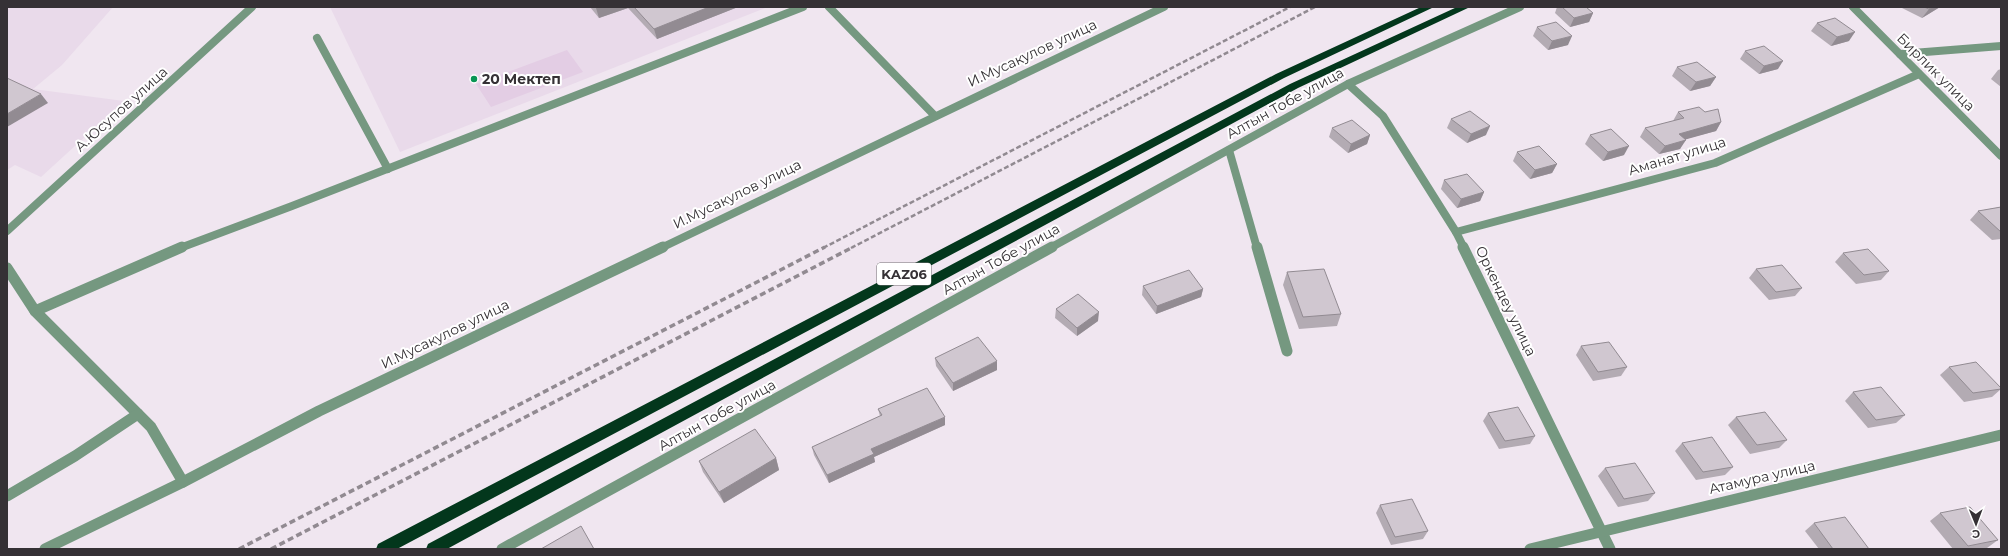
<svg xmlns="http://www.w3.org/2000/svg" width="2008" height="556" font-family="Montserrat,sans-serif">
<style>
.built{fill:#e9daea}
.green{fill:#e3cde4}
.lines{fill:none;stroke-linecap:round;stroke-linejoin:round}
.minor-far1{stroke:#759880;stroke-width:8}
.minor{stroke:#759880;stroke-width:11}
.highway{fill:#03371c;fill-rule:evenodd}
.rail-far1{stroke:#918a91;stroke-width:2.5;stroke-dasharray:5 2.5;stroke-linecap:butt}
.rail{stroke:#918a91;stroke-width:3.5;stroke-dasharray:6 3.5;stroke-linecap:butt}
.wall{fill:#b3abb3}
.shaded-wall{fill:#928b92}
.building{fill:#d0c7d0;stroke:#928b92}
.poi-dot{fill:#099554;stroke:#fff;stroke-width:1.5}
.labels{text-anchor:middle;stroke-width:4;stroke-linejoin:round;paint-order:stroke}
.shield{fill:#fff;stroke:#726f72;stroke-width:1}
.shield-label{font-size:13px;font-weight:bold;fill:#353135}
.street-label{font-size:14px;fill:#353135;stroke:#fff}
.poi-label{font-size:14px;font-weight:bold;fill:#353135;stroke:#fff;text-anchor:start}
</style>
<rect width="100%" height="100%" fill="#f0e6f0"/>
<g class="built">
<polygon points="7,7 113,7 62,65 33,89 124,101 41,177 15,165 7,170"/>
<polygon points="330,7 768,7 400,152"/>
</g>
<polygon class="green" points="567,50 583,72 491,107 476,84"/>
<g class="lines">
<g class="minor-far1">
<polyline points="829,7 935,116"/>
<polyline points="1853,7 2001,156"/>
<polyline points="317,38 388,169"/>
<polyline points="1900,54 2001,46"/>
<polyline points="1348,84 1383,116 1456,232 1464,248"/>
<polyline points="1229,150 1257,248"/>
<polyline points="7,231 252,7"/>
<polyline points="1456,232 1715,163 1919,74"/>
<polyline points="180,248 292,206 803,7"/>
<polyline points="661,248 1164,7"/>
<polyline points="1050,248 1348,84 1520,7"/>
</g>
<g class="minor">
<polyline points="1257,247 1287,351"/>
<polyline points="1463,247 1610,549"/>
<polyline points="7,268 35,311 151,427 183,482 319,411 663,247"/>
<polyline points="35,311 182,247"/>
<polyline points="7,496 75,456 138,414"/>
<polyline points="45,549 183,482"/>
<polyline points="502,549 1052,247"/>
<polyline points="1530,549 2001,435"/>
</g>
<g class="highway">
<polygon points="1421,7 1434,7 1284,78 397,549 376,549 378,544 1276,74"/>
<polygon points="1457,7 1470,7 1298,88 447,549 426,549 428,544 1290,84"/>
</g>
<g class="rail-far1">
<polyline points="823,248 1290,7"/>
<polyline points="851,248 1315,7"/>
</g>
<g class="rail">
<polyline points="239,549 825,247"/>
<polyline points="271,549 853,247"/>
</g>
</g>
<g class="wall">
<polygon points="590,7 738,7 657,39 628,8 599,18"/>
<polygon points="1557,7 1586,7 1593,13 1589,22 1570,27 1555,13"/>
<polygon points="1903,7 1940,7 1922,18 1902,8"/>
<polygon points="1817,23 1849,41 1831,46 1811,31"/>
<polygon points="1537,27 1568,45 1548,50 1533,36"/>
<polygon points="1745,51 1778,69 1759,74 1740,59"/>
<polygon points="1677,67 1716,77 1710,86 1690,91 1672,76"/>
<polygon points="2001,69 2001,87 1991,79 1998,70"/>
<polygon points="1678,112 1705,112 1721,122 1716,131 1685,139 1680,149 1659,154 1640,137 1645,128 1673,121"/>
<polygon points="1451,119 1486,135 1467,143 1447,128"/>
<polygon points="1332,128 1370,135 1367,144 1348,153 1329,137"/>
<polygon points="1590,135 1624,155 1603,161 1585,144"/>
<polygon points="1517,152 1557,164 1552,173 1530,179 1513,161"/>
<polygon points="1444,180 1484,192 1480,201 1457,208 1441,189"/>
<polygon points="2001,207 2001,239 1992,240 1970,220 1978,211"/>
<polygon points="1843,253 1889,271 1881,280 1856,284 1835,262"/>
<polygon points="1756,269 1802,288 1795,296 1769,300 1749,278"/>
<polygon points="1287,272 1341,314 1337,326 1299,329 1283,285"/>
<polygon points="1143,286 1203,289 1201,297 1156,314 1142,295"/>
<polygon points="1056,309 1098,321 1077,336 1055,318"/>
<polygon points="1581,346 1627,367 1621,376 1593,381 1576,355"/>
<polygon points="935,358 997,370 953,391 936,366"/>
<polygon points="1949,367 2001,389 1992,397 1964,402 1940,375"/>
<polygon points="1853,392 1905,415 1896,423 1868,428 1845,401"/>
<polygon points="878,409 945,425 874,457 875,462 829,483 814,455 812,447 880,416"/>
<polygon points="1488,413 1535,436 1530,444 1499,449 1483,421"/>
<polygon points="1736,417 1787,440 1779,448 1750,454 1728,425"/>
<polygon points="1682,443 1733,467 1725,475 1696,480 1675,451"/>
<polygon points="776,458 779,470 724,503 703,472 699,461"/>
<polygon points="1605,468 1655,493 1648,501 1618,507 1598,476"/>
<polygon points="1380,505 1428,531 1423,539 1391,545 1376,513"/>
<polygon points="1940,513 1998,540 1987,548 1980,549 1953,549 1930,521"/>
<polygon points="1814,523 1869,549 1819,549 1805,531"/>
</g>
<g class="shaded-wall">
<polygon points="598,7 628,7 628,8 599,18 596,8"/>
<polygon points="709,7 738,7 657,39 654,29"/>
<polygon points="1932,7 1940,7 1922,18 1929,9"/>
<polygon points="1593,13 1589,22 1570,27 1574,18"/>
<polygon points="1855,32 1849,41 1831,46 1837,37"/>
<polygon points="1572,36 1568,45 1548,50 1552,41"/>
<polygon points="1783,61 1778,69 1759,74 1764,66"/>
<polygon points="1716,77 1710,86 1690,91 1696,82"/>
<polygon points="41,94 48,103 7,127 7,114"/>
<polygon points="1721,122 1716,131 1673,143 1679,134"/>
<polygon points="1490,126 1486,135 1467,143 1471,134"/>
<polygon points="1370,135 1367,144 1348,153 1351,144"/>
<polygon points="1686,140 1680,149 1659,154 1665,146"/>
<polygon points="1629,146 1624,155 1603,161 1608,152"/>
<polygon points="1557,164 1552,173 1530,179 1535,170"/>
<polygon points="1484,192 1480,201 1457,208 1461,199"/>
<polygon points="1203,289 1201,297 1156,314 1157,306"/>
<polygon points="1099,312 1098,321 1077,336 1077,328"/>
<polygon points="997,361 997,370 953,391 953,383"/>
<polygon points="945,417 945,425 874,457 875,462 829,483 827,475 871,449"/>
<polygon points="776,458 779,470 724,503 719,492"/>
</g>
<g class="building">
<polygon points="634,7 709,7 654,29"/>
<polygon points="1562,7 1586,7 1593,13 1574,18"/>
<polygon points="1924,7 1932,7 1929,9"/>
<polygon points="1835,18 1855,32 1837,37 1817,23"/>
<polygon points="1556,22 1572,36 1552,41 1537,27"/>
<polygon points="1764,46 1783,61 1764,66 1745,51"/>
<polygon points="1697,62 1716,77 1696,82 1677,67"/>
<polygon points="7,78 41,94 7,114"/>
<polygon points="1699,107 1705,112 1718,109 1721,122 1679,134 1686,140 1665,146 1645,128 1684,118 1678,112"/>
<polygon points="1470,111 1490,126 1471,134 1451,119"/>
<polygon points="1352,120 1370,135 1351,144 1332,128"/>
<polygon points="1611,129 1629,146 1608,152 1590,135"/>
<polygon points="1539,146 1557,164 1535,170 1517,152"/>
<polygon points="1467,174 1484,192 1461,199 1444,180"/>
<polygon points="2001,207 2001,232 1978,211"/>
<polygon points="1868,249 1889,271 1864,275 1843,253"/>
<polygon points="1782,265 1802,288 1776,292 1756,269"/>
<polygon points="1324,269 1341,314 1303,317 1287,272"/>
<polygon points="1189,270 1203,289 1157,306 1143,286"/>
<polygon points="1078,294 1099,312 1077,328 1056,309"/>
<polygon points="978,337 997,361 953,383 935,358"/>
<polygon points="1609,342 1627,367 1598,372 1581,346"/>
<polygon points="1976,362 2001,388 2001,389 1973,393 1949,367"/>
<polygon points="1881,387 1905,415 1876,420 1853,392"/>
<polygon points="927,388 945,417 871,449 874,454 827,475 812,447 882,415 878,409"/>
<polygon points="1518,407 1535,436 1505,441 1488,413"/>
<polygon points="1765,412 1787,440 1757,445 1736,417"/>
<polygon points="755,429 776,458 719,492 699,461"/>
<polygon points="1712,437 1733,467 1703,472 1682,443"/>
<polygon points="1635,463 1655,493 1624,499 1605,468"/>
<polygon points="1412,499 1428,531 1395,537 1380,505"/>
<polygon points="1970,507 1998,540 1968,546 1940,513"/>
<polygon points="1845,517 1869,549 1833,549 1814,523"/>
<polygon points="581,526 594,549 541,549"/>
</g>
<circle class="poi-dot" cx="474" cy="79" r="4"/>
<g class="labels">
<rect class="shield" x="877" y="263" width="54" height="22" rx="3"/>
<g class="shield-label">
<text x="904" y="279">KАZ06</text>
</g>
<g class="street-label">
<text transform="translate(1032 53) rotate(-25)" y="5">И.Мусакулов улица</text>
<text transform="translate(1936 72) rotate(45)" y="5">Бирлик улица</text>
<text transform="translate(1285 103) rotate(-29)" y="5">Алтын Тобе улица</text>
<text transform="translate(121 109) rotate(-42)" y="5">А.Юсупов улица</text>
<text transform="translate(1677 156) rotate(-17)" y="5">Аманат улица</text>
<text transform="translate(737 194) rotate(-26)" y="5">И.Мусакулов улица</text>
<text transform="translate(1001 259) rotate(-29)" y="5">Алтын Тобе улица</text>
<text transform="translate(1506 301) rotate(64)" y="5">Оркендеу улица</text>
<text transform="translate(445 334) rotate(-26)" y="5">И.Мусакулов улица</text>
<text transform="translate(717 415) rotate(-29)" y="5">Алтын Тобе улица</text>
<text transform="translate(1762 477) rotate(-13)" y="5">Атамура улица</text>
</g>
<g class="poi-label">
<text x="482" y="84">20 Мектеп</text>
</g>
</g>
<rect width="2008" height="556" fill="none" stroke="#353135" stroke-width="16"/>
<g transform="translate(1976 524) rotate(179)" stroke="#ffffff" stroke-width="3" paint-order="stroke">
<path d="M0-3L7 15L0 10L-7 15Z" fill="#353135"/>
<text y="-6" font-size="11" font-weight="bold" text-anchor="middle" fill="#353135">С</text>
</g>
</svg>
